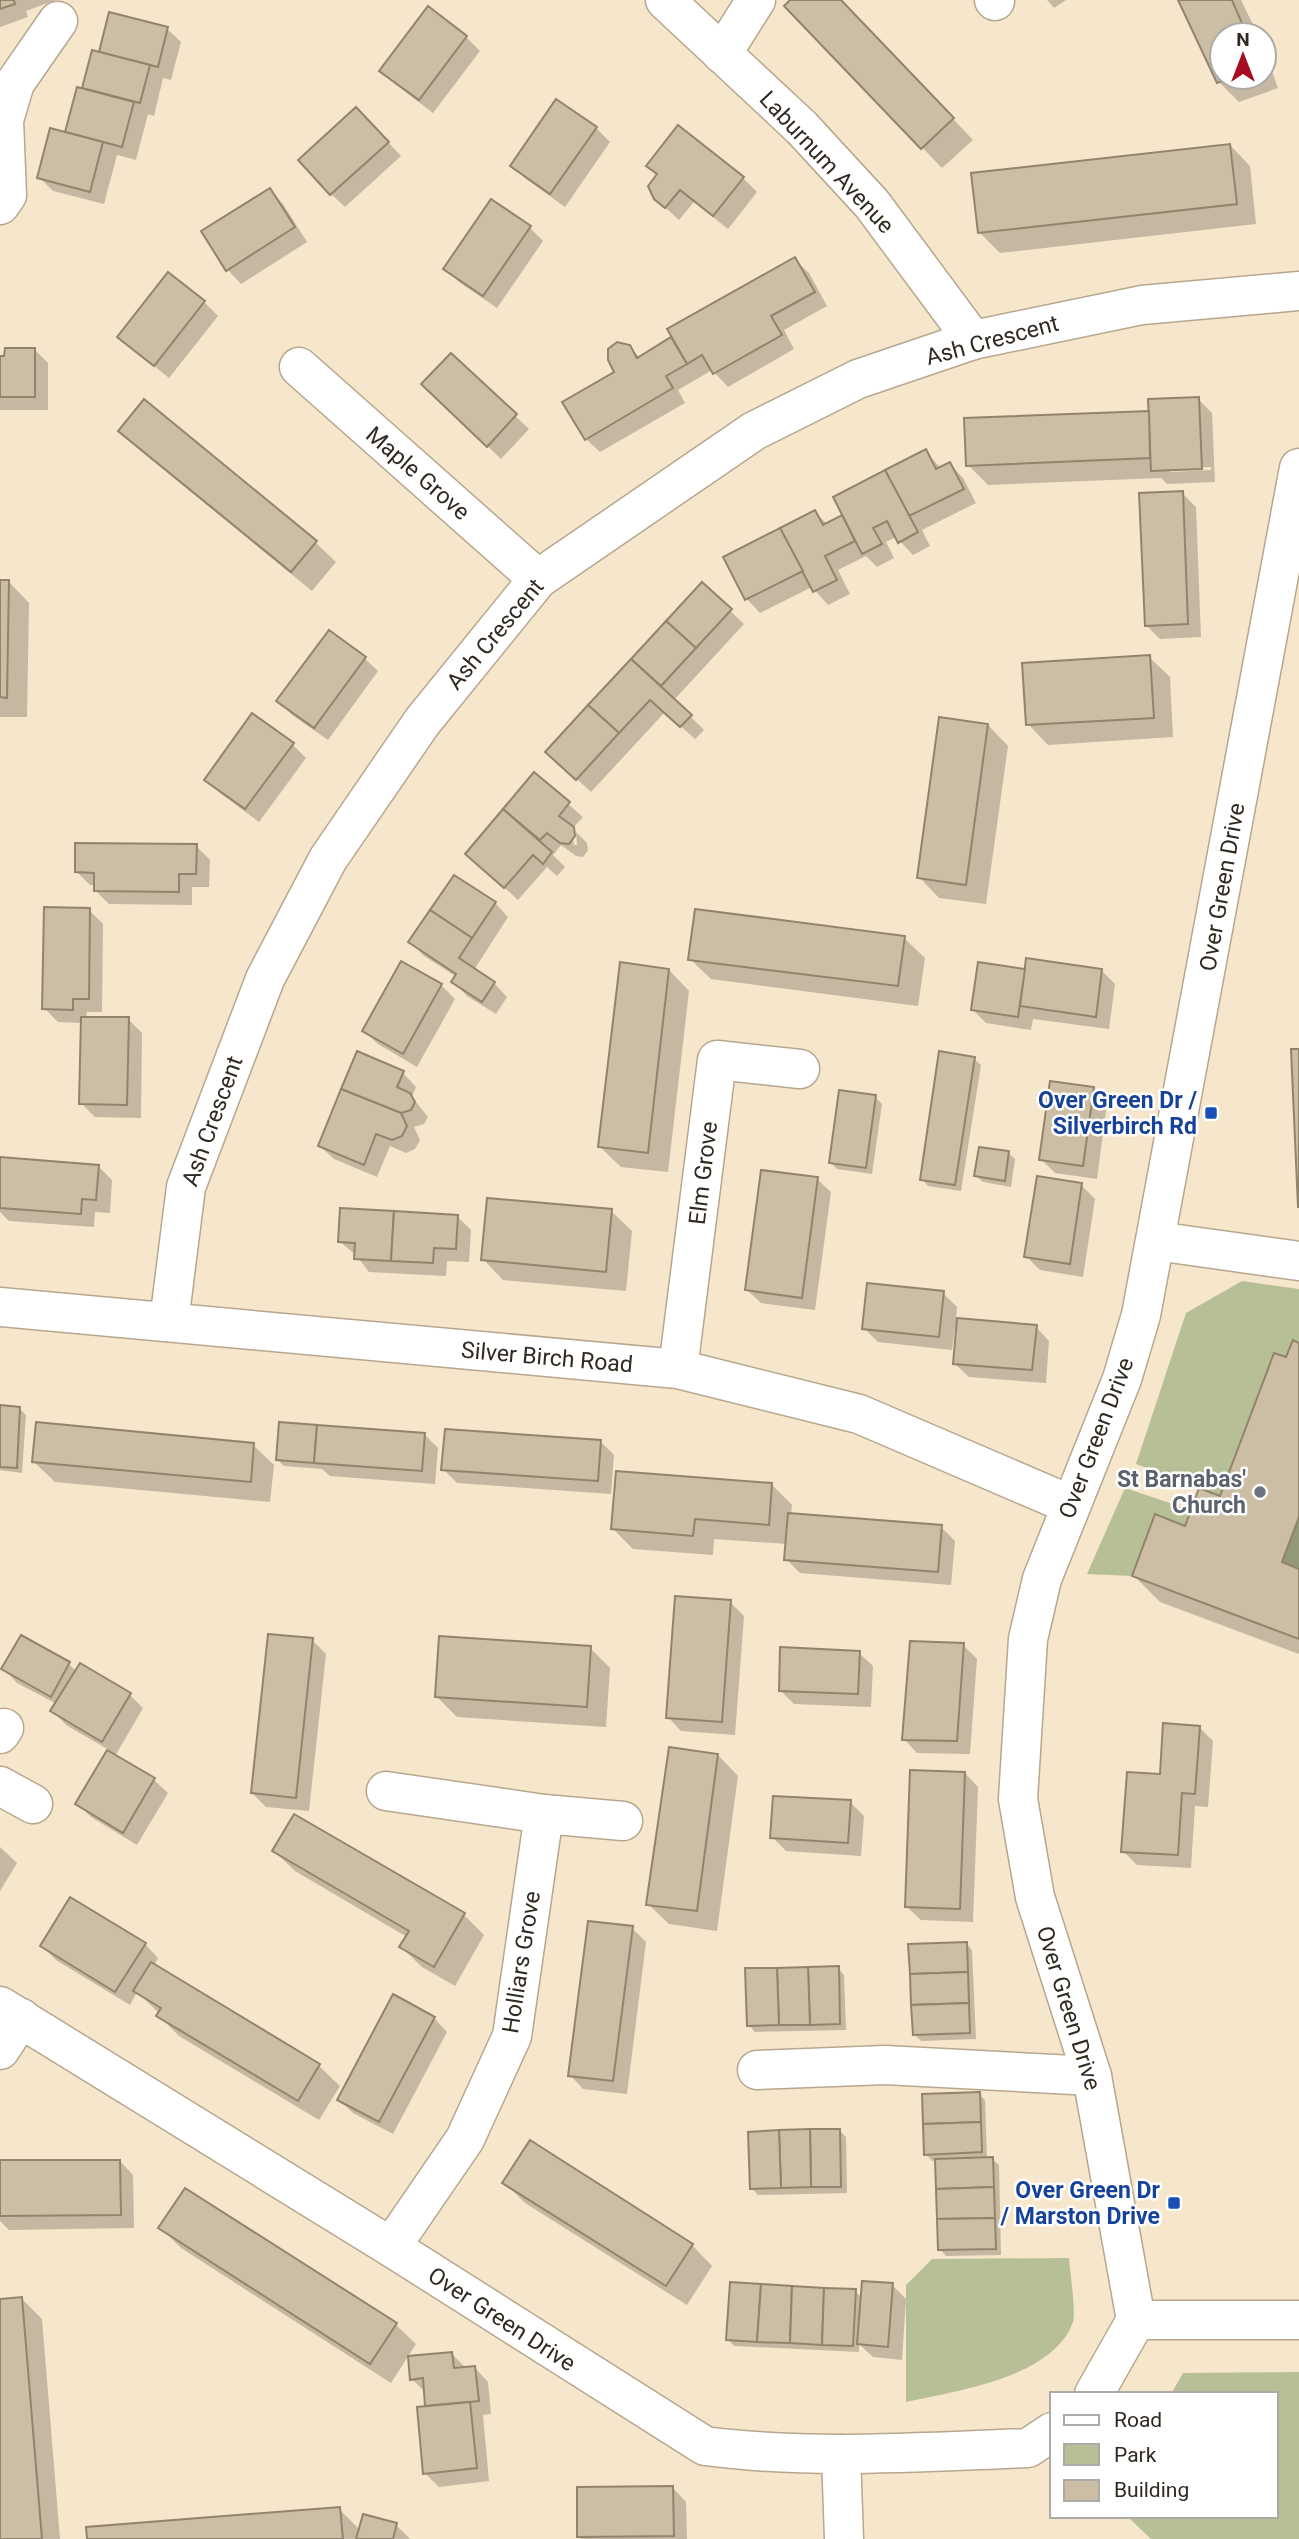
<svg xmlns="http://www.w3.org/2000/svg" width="1299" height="2539" font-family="Roboto,sans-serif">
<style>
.green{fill:#b7bf96}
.shadow{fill:#0003;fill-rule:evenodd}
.building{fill:#ccbea4;stroke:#92846c;stroke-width:2}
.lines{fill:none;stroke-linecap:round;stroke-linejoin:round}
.minor-casing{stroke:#b6a78e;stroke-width:41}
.minor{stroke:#fff;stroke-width:38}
.transit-dot{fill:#1a4fb4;stroke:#fff;stroke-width:2.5}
.worship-dot{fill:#6b7280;stroke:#fff;stroke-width:2.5}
.labels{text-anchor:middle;stroke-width:5;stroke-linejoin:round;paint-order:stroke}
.street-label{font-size:23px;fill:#302a20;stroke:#fff}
.transit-label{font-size:23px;font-weight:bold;fill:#164399;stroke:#fff;text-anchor:end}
.worship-label{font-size:23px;font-weight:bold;fill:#5b616d;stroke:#fff;text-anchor:end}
</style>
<rect width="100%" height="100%" fill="#f6e6cb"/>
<g class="green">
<polygon points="1242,1281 1299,1289 1299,1343 1293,1340 1286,1357 1274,1353 1220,1496 1136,1464 1186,1313"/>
<polygon points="1125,1488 1191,1510 1185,1526 1154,1515 1132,1576 1087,1574"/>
<polygon points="1299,1517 1299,1569 1282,1562"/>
<path d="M1069 2258C1070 2271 1076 2312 1073 2322 1053 2378 956 2391 906 2402V2285L932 2259Z"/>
<polygon points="1299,2372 1299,2539 1151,2539 1127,2516 1276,2516 1276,2394 1171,2394 1183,2373"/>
</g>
<g class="shadow">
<polygon points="0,0 56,0 26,11 28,17 0,27"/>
<polygon points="792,0 840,0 973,140 942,168 786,6"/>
<polygon points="1047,0 1066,0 1054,8"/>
<polygon points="1180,0 1241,0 1258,35 1222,35 1222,77 1264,77 1264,49 1278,88 1239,102 1219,82"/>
<polygon points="428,9 466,37 480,51 433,113 395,84 381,71"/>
<polygon points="167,29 181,42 171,80 163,78 154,116 148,114 136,160 117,155 104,204 53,191 39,177 66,134 83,90 94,53 100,55"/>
<polygon points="370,123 401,156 345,207 331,194"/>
<polygon points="596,128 610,142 565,207 526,179 512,165"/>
<polygon points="678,128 743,178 757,192 728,229 694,202 679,220 655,198 658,176 648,165"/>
<polygon points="1230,145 1250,166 1256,224 1000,253 980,233"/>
<polygon points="270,190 283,204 307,242 241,284 228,270 204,232"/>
<polygon points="529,227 543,241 497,308 459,282 445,269"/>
<polygon points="795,260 809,273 827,306 784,330 794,349 728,387 712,370 678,390 685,403 600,452 586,439 629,347 640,358"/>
<polygon points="204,302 218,316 169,378 119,337"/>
<polygon points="35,350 48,363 48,410 0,410 0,358"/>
<polygon points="451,355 529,429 501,459 437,398"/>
<path d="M1198 399 1212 413 1215 482 1167 484 1161 478 988 485 968 465ZM1211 467V470L1170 472V468Z"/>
<polygon points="121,431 315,542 336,562 312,591 141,451"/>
<polygon points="925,452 941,468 950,464 963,478 976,503 922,530 930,546 913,555 896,537 886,542 894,558 877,567 866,556 838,570 850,594 828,605 812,587 760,613 747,599 725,558 815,512 827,524 844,516"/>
<polygon points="1182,493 1196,507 1201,637 1160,639 1146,625"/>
<polygon points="0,582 9,582 29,603 27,717 0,717"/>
<polygon points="702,584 744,624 674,700 704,730 695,739 665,712 591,792 548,752"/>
<polygon points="1149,657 1170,677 1173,737 1048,745 1028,724"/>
<polygon points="364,658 378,671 328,740 292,715 279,701"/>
<polygon points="988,725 1008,746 986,904 939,898 919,877"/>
<polygon points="292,744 306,758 259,822 220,793 206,780"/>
<polygon points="535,775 583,817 572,829 574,845 577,845 576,832 587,843 588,850 583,857 576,856 561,845 553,855 565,867 557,876 547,867 518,900 468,854"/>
<polygon points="196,846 210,860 209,887 192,887 192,905 109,904 95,890 95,885 90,885 76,871"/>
<polygon points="495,903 508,917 474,970 494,983 507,997 496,1014 467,996 454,982 457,977 424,956 411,942"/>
<polygon points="89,910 103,924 102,1012 87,1012 86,1018 128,1019 142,1033 141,1118 95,1117 81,1103 83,1023 58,1022 44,1008"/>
<polygon points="904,938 925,958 918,1006 711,979 690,959"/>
<polygon points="669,970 689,991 668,1172 621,1167 600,1147"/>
<polygon points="1026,970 1101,970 1115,984 1109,1029 1033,1019 1031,1030 986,1023 973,1010"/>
<polygon points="441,985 455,999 417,1067 378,1044 364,1031"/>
<polygon points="974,1059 981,1065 961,1191 928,1186 922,1179"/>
<polygon points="403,1073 416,1087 412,1097 428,1117 424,1124 414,1127 420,1140 415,1149 406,1153 390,1146 377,1177 334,1159 320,1146"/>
<polygon points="1093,1089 1107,1103 1097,1179 1055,1173 1041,1159"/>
<polygon points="875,1097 882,1104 872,1174 837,1169 831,1163"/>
<polygon points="1008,1153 1015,1159 1011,1187 983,1182 976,1176"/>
<polygon points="0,1159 98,1166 112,1180 110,1213 95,1212 94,1227 9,1221 0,1212"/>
<polygon points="817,1179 831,1192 815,1310 761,1303 747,1290"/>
<polygon points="1081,1185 1095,1199 1083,1277 1040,1270 1026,1256"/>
<polygon points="611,1211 632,1231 626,1291 503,1280 483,1259"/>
<polygon points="457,1216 471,1230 469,1262 447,1261 446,1276 369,1272 356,1255 339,1241"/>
<polygon points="943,1293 957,1307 956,1320 1036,1327 1049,1341 1046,1383 969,1377 955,1364 958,1327 955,1327 952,1350 878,1342 864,1328"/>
<polygon points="1299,1344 1299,1654 1160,1602 1134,1576 1221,1498"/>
<polygon points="0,1407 19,1408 26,1415 22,1473 0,1470"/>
<polygon points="424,1434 438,1448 435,1484 330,1476 322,1469 284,1466 278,1460"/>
<polygon points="600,1441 614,1455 611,1494 457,1483 443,1469"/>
<polygon points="253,1445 274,1465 270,1502 55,1482 34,1462"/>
<polygon points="772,1485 792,1505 791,1515 941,1527 955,1541 951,1585 800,1573 786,1559 787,1544 714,1539 713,1555 633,1549 613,1529"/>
<polygon points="730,1602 744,1616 735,1735 681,1731 668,1717"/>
<polygon points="312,1640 326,1654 309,1811 266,1807 252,1793"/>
<polygon points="963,1645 977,1659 970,1754 917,1753 904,1739"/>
<polygon points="590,1648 610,1668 606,1727 457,1717 437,1697"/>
<polygon points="859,1653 873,1666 871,1707 794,1704 780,1690"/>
<polygon points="69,1664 77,1672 130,1695 143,1708 115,1756 154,1780 168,1793 137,1845 91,1817 77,1803 109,1750 66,1725 53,1711 57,1704 17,1683 4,1669"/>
<polygon points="1199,1727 1213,1741 1208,1807 1195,1806 1191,1868 1137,1865 1123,1851 1161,1776"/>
<polygon points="718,1755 738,1776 717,1931 669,1924 648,1904"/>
<polygon points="965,1773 978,1787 973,1922 921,1920 907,1907"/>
<polygon points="850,1802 864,1816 861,1856 786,1851 772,1837"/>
<polygon points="295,1816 464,1915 484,1935 455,1986 422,1967 401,1947 407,1937 295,1871 274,1851"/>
<polygon points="0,1847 17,1863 0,1891"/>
<polygon points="632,1928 646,1942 627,2094 583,2089 570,2075"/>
<polygon points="966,1943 972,1950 976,2039 921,2041 914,2034"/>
<polygon points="145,1944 158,1958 154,1966 319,2066 340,2086 319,2120 179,2036 159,2016 160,2014 137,1992 130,2005 56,1960 42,1946"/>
<polygon points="838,1968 844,1975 846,2030 755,2032 749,2025"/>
<polygon points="434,2018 447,2032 393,2134 353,2113 339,2100"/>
<polygon points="979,2094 985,2100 987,2159 992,2159 999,2165 1001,2255 946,2256 940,2249 937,2160 932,2161 926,2154"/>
<polygon points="840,2131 846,2137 847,2193 758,2195 752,2188"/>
<polygon points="530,2143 692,2245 712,2266 687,2305 525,2203 505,2183"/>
<polygon points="120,2161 133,2175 134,2228 9,2230 0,2221 0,2162"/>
<polygon points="161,2228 395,2324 416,2344 391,2383 181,2248"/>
<polygon points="892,2285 906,2299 902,2360 873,2357 859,2344 859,2352 734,2346 728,2339 855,2291 862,2298"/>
<polygon points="22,2299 42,2319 60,2539 0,2539 0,2300"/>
<polygon points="451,2353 465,2367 475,2368 488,2382 491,2414 483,2415 489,2481 439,2487 425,2473 426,2393 412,2379"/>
<polygon points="673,2488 686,2502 687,2539 581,2539 579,2537"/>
<polygon points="339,2509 360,2530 396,2525 410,2539 89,2539"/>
</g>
<g class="building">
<polygon points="0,0 14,0 15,4 0,9"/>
<polygon points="790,0 841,0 954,118 921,149 784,6"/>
<polygon points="1178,0 1232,0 1247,35 1222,35 1222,77 1233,77 1217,83"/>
<polygon points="428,6 467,36 419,100 379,71"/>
<polygon points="109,12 168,27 158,67 99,52"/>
<polygon points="92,50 150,65 140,103 82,88"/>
<polygon points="77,87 134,102 122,147 65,132"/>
<polygon points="556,99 597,127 550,194 510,166"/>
<polygon points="356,107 389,142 330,195 298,160"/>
<polygon points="678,125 744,177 713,216 680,190 665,208 654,199 648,186 657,174 646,166"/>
<polygon points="50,128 103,142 90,192 37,178"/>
<polygon points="1230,144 1237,204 978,233 971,173"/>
<polygon points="270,188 295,227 226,271 201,231"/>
<polygon points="491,199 531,226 483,296 443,269"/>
<polygon points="795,257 815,292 771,316 782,335 713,374 702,355 687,364 667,329"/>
<polygon points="168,272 205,301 154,366 117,337"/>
<polygon points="671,337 687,364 666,376 673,388 585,440 562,402 614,372 608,360 608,349 617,342 630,345 637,358"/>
<polygon points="5,348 35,348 35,397 0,397 0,356 4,356"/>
<polygon points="451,353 517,414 487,447 421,384"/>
<polygon points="1199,397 1202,469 1151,471 1148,399"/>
<polygon points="144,399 317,541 291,572 118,431"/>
<polygon points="1149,411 1150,458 966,466 964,418"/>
<polygon points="926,449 936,469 950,462 964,489 909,516 885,470"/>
<polygon points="885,470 918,532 898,543 887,521 873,528 882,544 862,554 833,497"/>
<polygon points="1183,491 1188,624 1145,626 1139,493"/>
<polygon points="815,510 823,525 842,515 855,541 825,556 837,580 813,592 780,528"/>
<polygon points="780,528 803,571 745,600 723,557"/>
<polygon points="0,580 9,580 7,698 0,697"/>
<polygon points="702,582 732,609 696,648 666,621"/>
<polygon points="666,621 696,648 661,686 631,659"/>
<polygon points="329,630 366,657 314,728 276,701"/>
<polygon points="1150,655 1154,718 1026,725 1022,663"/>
<polygon points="631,659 692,715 680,727 650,700 619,733 588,705"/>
<polygon points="588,705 619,733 576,780 545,752"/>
<polygon points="252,713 294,743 245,809 204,780"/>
<polygon points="939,717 988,724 966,885 917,878"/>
<polygon points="534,772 570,802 559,816 574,827 575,836 569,844 560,843 547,833 540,840 503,809"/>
<polygon points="503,809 552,852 543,864 533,855 504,888 465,854"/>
<polygon points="75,843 197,844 196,874 179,874 179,892 94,891 94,873 75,872"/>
<polygon points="454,875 496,902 472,938 430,910"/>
<polygon points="44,907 90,908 89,999 73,999 73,1010 42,1009"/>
<polygon points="695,909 905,936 898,986 688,960"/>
<polygon points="430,910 472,938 459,958 495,982 482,1002 451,982 456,974 408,942"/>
<polygon points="1026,958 1102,969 1096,1017 1020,1006"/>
<polygon points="401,961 442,984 403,1054 362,1031"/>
<polygon points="620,962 669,969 648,1153 598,1147"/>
<polygon points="978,962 1025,969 1018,1017 971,1010"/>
<polygon points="81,1017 129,1017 127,1105 79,1104"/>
<polygon points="1291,1049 1299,1049 1299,1207 1298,1207"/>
<polygon points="357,1051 404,1071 397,1087 410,1093 415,1102 411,1110 401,1113 341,1089"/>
<polygon points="939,1051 975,1057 955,1185 920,1180"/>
<polygon points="1050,1081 1094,1087 1083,1166 1039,1160"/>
<polygon points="341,1089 401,1113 407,1126 402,1136 392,1140 376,1134 364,1165 318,1146"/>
<polygon points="839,1090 876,1095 866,1168 829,1163"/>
<polygon points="979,1147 1009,1151 1005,1181 974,1176"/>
<polygon points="0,1157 99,1165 96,1200 82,1199 81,1214 0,1208"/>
<polygon points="761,1170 818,1177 802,1298 745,1290"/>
<polygon points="1037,1176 1082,1183 1070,1264 1024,1257"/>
<polygon points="487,1198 612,1209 606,1272 481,1260"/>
<polygon points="340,1208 394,1211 391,1261 354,1259 355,1243 338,1242"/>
<polygon points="394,1211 458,1215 456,1249 434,1248 433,1263 391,1261"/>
<polygon points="867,1283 944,1291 939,1337 862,1329"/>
<polygon points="957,1318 1037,1325 1032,1370 953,1364"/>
<polygon points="1293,1340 1299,1343 1299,1517 1282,1562 1299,1569 1299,1639 1132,1576 1155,1514 1185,1526 1199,1488 1220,1496 1274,1353 1286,1357"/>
<polygon points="0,1405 20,1407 17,1468 0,1467"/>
<polygon points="36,1422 254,1443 251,1482 32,1462"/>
<polygon points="279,1422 317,1425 314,1463 276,1460"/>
<polygon points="317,1425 425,1433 422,1471 314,1463"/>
<polygon points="445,1429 601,1440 598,1481 441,1470"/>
<polygon points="616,1471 772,1483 769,1525 695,1519 693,1536 611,1529"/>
<polygon points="788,1513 942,1525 938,1572 784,1560"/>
<polygon points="675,1596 731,1600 722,1722 666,1718"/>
<polygon points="268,1634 313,1638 296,1798 251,1793"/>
<polygon points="21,1635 70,1662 51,1697 1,1669"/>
<polygon points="439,1636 591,1646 587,1707 435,1697"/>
<polygon points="910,1641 964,1643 957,1741 902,1740"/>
<polygon points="780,1647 860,1651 858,1694 779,1691"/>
<polygon points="80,1663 131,1693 102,1742 50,1711"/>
<polygon points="1163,1723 1200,1726 1195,1794 1182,1793 1178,1855 1121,1852 1127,1772 1160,1774"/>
<polygon points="669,1747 718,1754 697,1911 646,1905"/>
<polygon points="107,1750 155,1778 123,1833 75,1804"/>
<polygon points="910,1770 965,1772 960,1909 905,1907"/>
<polygon points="773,1796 851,1800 848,1843 770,1838"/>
<polygon points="294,1814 465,1913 434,1967 399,1947 409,1931 272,1851"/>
<polygon points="70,1897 146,1943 115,1992 40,1946"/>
<polygon points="588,1921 633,1926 613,2081 568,2076"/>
<polygon points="967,1942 968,1972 910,1974 908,1944"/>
<polygon points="151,1962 320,2064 298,2101 156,2016 161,2008 133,1991"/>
<polygon points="839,1966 840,2024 810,2025 808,1967"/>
<polygon points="808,1967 810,2025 779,2025 777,1968"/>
<polygon points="745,1968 777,1968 779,2025 747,2026"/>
<polygon points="968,1972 969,2003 911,2005 910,1974"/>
<polygon points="393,1994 435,2017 379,2122 337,2100"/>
<polygon points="969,2003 970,2033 913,2035 911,2005"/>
<polygon points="980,2092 981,2122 923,2124 922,2094"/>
<polygon points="981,2122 982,2152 924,2155 923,2124"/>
<polygon points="810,2129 840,2129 841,2187 811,2187"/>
<polygon points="810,2129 811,2187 781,2188 779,2130"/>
<polygon points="779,2130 781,2188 750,2189 748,2132"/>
<polygon points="530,2140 693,2244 666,2286 502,2183"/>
<polygon points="993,2157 994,2187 936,2189 935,2159"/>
<polygon points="0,2160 120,2160 121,2215 0,2216"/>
<polygon points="994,2187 995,2218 937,2219 936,2189"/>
<polygon points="185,2188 397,2323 370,2364 158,2228"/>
<polygon points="995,2218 996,2249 938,2250 937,2219"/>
<polygon points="862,2281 893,2283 888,2347 857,2344"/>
<polygon points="730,2282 761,2284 757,2342 726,2340"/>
<polygon points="761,2284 792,2286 790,2343 757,2342"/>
<polygon points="792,2286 824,2288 822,2345 790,2343"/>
<polygon points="824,2288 856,2289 853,2346 822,2345"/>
<polygon points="22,2297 42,2539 0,2539 0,2299"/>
<polygon points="452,2352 454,2368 475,2366 479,2401 425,2406 423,2378 410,2380 408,2356"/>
<polygon points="470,2402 477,2468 423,2474 417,2407"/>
<polygon points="673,2486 674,2536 577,2537 577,2487"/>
<polygon points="340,2507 343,2539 87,2539 86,2527"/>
<polygon points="363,2514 397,2523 393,2539 356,2539"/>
</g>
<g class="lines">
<g class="minor-casing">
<g id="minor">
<polyline points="665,0 802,128 872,204 973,340"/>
<polyline points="994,0 995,1"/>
<polyline points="722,54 756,0"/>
<polyline points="0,205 7,195 4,120 15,83 58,21"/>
<polyline points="299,367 538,579"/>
<polyline points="1156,1241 1299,1261"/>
<polyline points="0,1307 678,1369 859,1414 1071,1505"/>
<polyline points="169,1322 186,1187 265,979 328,859 422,722 538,579 754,431 858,379 973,340 1142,305 1299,291"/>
<polyline points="678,1369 717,1060 800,1069"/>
<polyline points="0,1734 4,1728"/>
<polyline points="0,1786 33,1804"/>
<polyline points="386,1791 544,1814 623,1821"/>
<path d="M0 2006 391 2247 705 2446C812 2460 920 2452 1028 2448L1052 2432"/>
<polyline points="0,2050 21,2018"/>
<polyline points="757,2070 885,2065 1092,2076"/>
<polyline points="391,2247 465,2139 512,2036 544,1814"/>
<polyline points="1136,2320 1299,2320"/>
<polyline points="1094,2394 1136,2320 1092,2076 1035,1897 1018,1799 1028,1639 1042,1579 1122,1379 1141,1315 1299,468"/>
<polyline points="841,2454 844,2539"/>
</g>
</g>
<use href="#minor" class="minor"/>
</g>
<g class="transit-dot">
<rect x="1204" y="1106" width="14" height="14" rx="3.5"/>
<rect x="1167" y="2196" width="14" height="14" rx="3.5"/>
</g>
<circle class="worship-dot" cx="1260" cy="1492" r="7"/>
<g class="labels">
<g class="street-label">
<text transform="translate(827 162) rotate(47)" y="8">Laburnum Avenue</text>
<text transform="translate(992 340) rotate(-15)" y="8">Ash Crescent</text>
<text transform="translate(418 473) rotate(41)" y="8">Maple Grove</text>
<text transform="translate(495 634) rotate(-50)" y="8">Ash Crescent</text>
<text transform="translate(1222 887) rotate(-80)" y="8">Over Green Drive</text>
<text transform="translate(212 1121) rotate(-70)" y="8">Ash Crescent</text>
<text transform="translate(703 1173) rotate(-83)" y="8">Elm Grove</text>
<text transform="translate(547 1357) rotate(5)" y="8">Silver Birch Road</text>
<text transform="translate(1096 1438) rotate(-69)" y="8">Over Green Drive</text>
<text transform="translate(521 1962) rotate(-81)" y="8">Holliars Grove</text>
<text transform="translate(1069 2008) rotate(73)" y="8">Over Green Drive</text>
<text transform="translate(502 2319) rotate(33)" y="8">Over Green Drive</text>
</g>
<g class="transit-label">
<text x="1197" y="1108">Over Green Dr /<tspan x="1197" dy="26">Silverbirch Rd</tspan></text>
<text x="1160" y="2198">Over Green Dr<tspan x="1160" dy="26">/ Marston Drive</tspan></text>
</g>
<g class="worship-label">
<text x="1246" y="1487">St Barnabas'<tspan x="1246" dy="26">Church</tspan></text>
</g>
</g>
<rect x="1050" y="2392" width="228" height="126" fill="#ffffff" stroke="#acaaa6" stroke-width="2"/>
<rect x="1064" y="2415" width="35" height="10" fill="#ffffff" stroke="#acaaa6" stroke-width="2"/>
<text x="1114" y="2427" font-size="21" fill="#302a20">Road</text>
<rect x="1064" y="2444" width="35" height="21" fill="#b7bf96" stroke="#acaaa6" stroke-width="2"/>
<text x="1114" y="2462" font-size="21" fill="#302a20">Park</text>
<rect x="1064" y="2480" width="35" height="21" fill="#ccbea4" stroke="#acaaa6" stroke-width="2"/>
<text x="1114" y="2497" font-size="21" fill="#302a20">Building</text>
<g transform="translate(1243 56)"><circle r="33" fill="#ffffff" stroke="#acaaa6" stroke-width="2"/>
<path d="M0-5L12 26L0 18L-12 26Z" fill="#a60d20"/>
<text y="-10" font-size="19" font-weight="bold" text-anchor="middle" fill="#302a20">N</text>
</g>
</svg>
